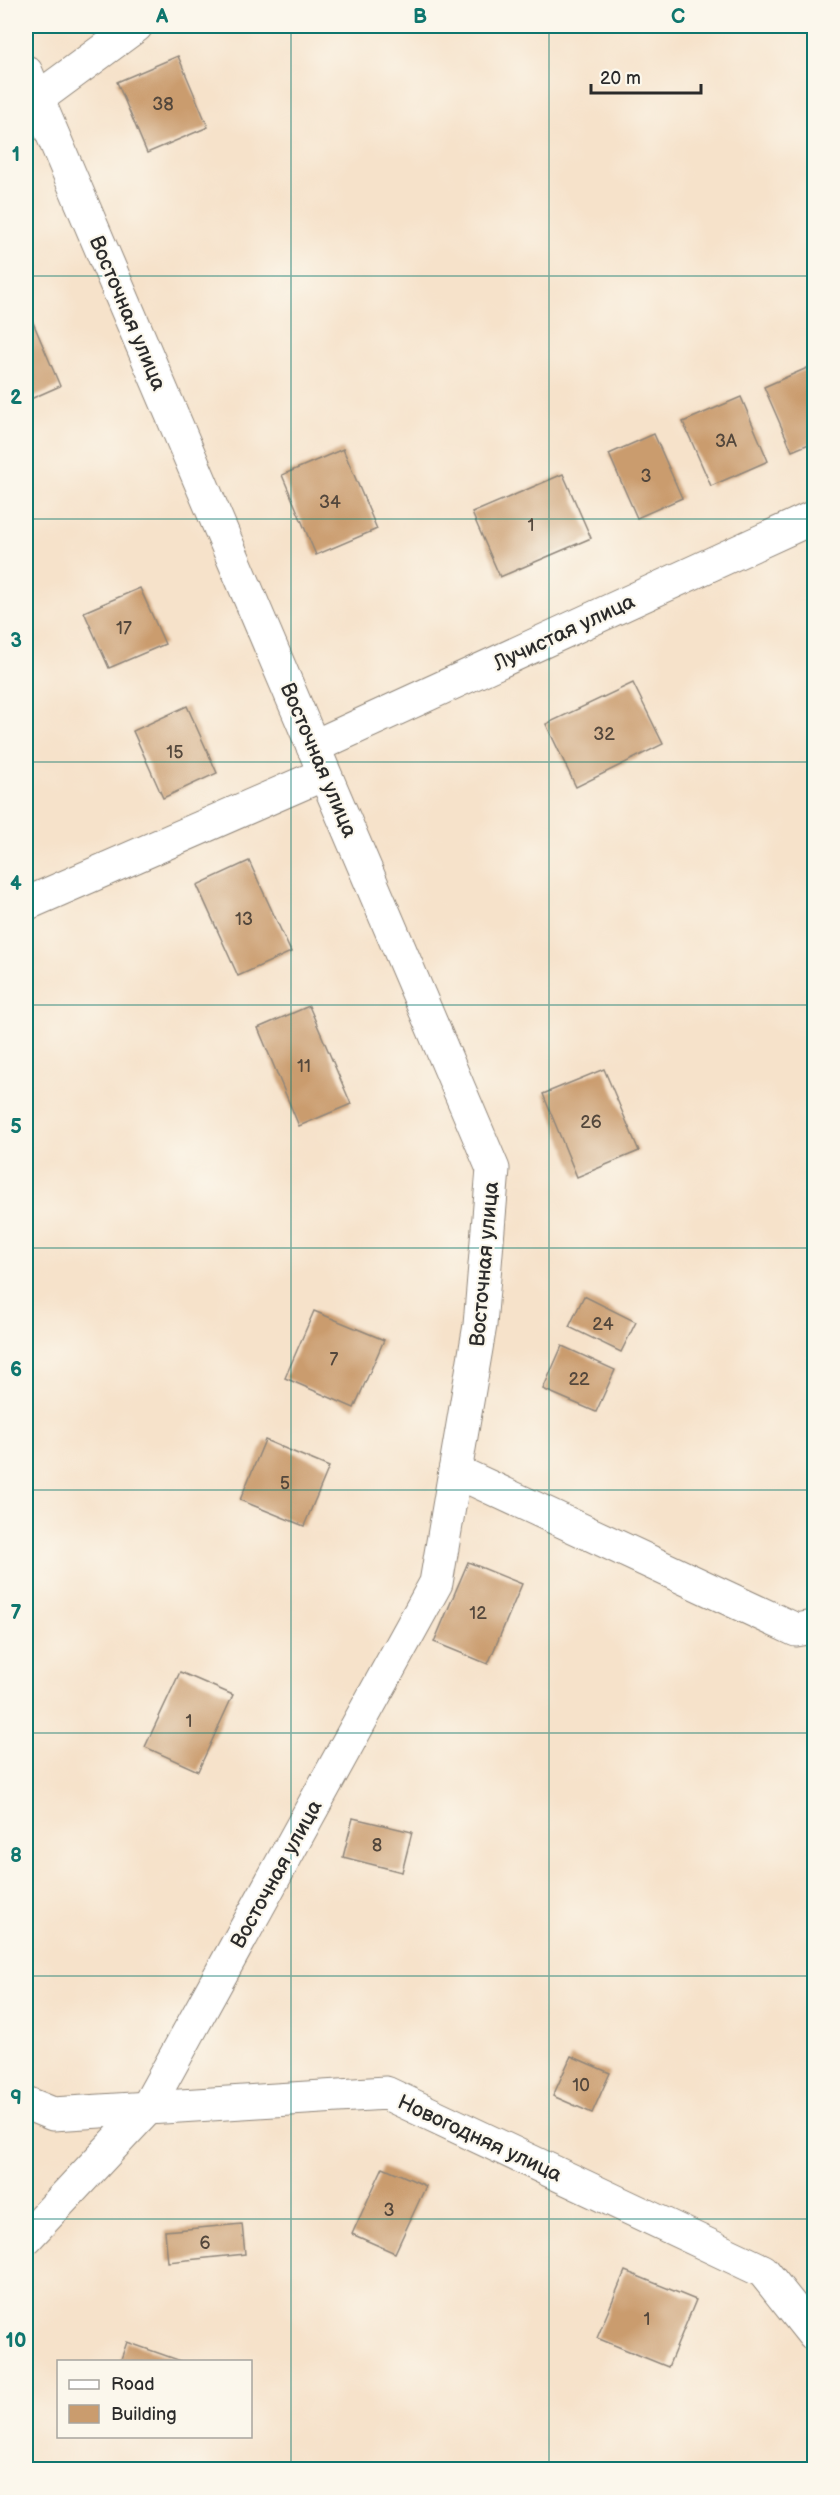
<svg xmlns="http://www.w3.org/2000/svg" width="840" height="2495" font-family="'Balsamiq Sans',sans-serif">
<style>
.building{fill:#ca9c6e}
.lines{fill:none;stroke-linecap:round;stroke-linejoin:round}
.minor-casing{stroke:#90867a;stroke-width:35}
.minor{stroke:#fff;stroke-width:33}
.grid{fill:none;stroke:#0f766e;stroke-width:1.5;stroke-opacity:0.55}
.labels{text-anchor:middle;stroke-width:4.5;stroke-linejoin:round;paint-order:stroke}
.number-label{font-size:18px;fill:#53473c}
.street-label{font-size:21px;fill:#2b2b2b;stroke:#fbf7ec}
.neatline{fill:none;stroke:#0f766e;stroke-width:2}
.grid-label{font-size:20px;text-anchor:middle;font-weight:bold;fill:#0f766e}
</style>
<rect width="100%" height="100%" fill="#fbf7ec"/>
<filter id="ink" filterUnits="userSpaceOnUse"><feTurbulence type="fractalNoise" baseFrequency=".0167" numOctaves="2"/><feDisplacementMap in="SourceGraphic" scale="12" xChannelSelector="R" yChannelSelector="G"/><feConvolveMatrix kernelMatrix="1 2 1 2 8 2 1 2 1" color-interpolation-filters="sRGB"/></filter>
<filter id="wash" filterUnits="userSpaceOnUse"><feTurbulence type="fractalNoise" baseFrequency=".008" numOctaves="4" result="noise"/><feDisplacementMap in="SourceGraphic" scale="24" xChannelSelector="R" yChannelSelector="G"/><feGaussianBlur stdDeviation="1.35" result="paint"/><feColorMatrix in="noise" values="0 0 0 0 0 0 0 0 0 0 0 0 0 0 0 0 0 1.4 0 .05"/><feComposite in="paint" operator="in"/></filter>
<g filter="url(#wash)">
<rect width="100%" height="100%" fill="#f6e2ca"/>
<g id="blocks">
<g class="building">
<polygon points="178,56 208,127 147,153 117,82"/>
<polygon points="29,313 60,386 26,401 26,315"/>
<polygon points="814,365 814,442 792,451 764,387"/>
<polygon points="741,397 768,461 711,486 683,422"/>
<polygon points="654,434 682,498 637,518 609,454"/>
<polygon points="343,449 377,529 316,555 282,475"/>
<polygon points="563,474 591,538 500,577 472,513"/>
<polygon points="140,588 165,644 109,668 84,612"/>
<polygon points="633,683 663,744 576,787 546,724"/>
<polygon points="187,706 217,773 163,798 133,731"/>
<polygon points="249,861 291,952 238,976 197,885"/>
<polygon points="309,1006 351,1104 299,1126 258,1028"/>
<polygon points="604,1069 639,1151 577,1177 543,1094"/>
<polygon points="584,1296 636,1322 621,1352 569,1327"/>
<polygon points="314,1311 384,1340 354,1408 285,1378"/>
<polygon points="562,1346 615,1370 596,1412 543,1389"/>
<polygon points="265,1440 329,1467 304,1526 240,1500"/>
<polygon points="468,1562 522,1584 488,1664 434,1642"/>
<polygon points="180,1672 233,1695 198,1771 145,1747"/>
<polygon points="353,1818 412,1832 402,1872 343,1857"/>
<polygon points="571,2056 610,2073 592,2113 553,2096"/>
<polygon points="383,2167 426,2186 395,2253 352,2234"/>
<polygon points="242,2224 245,2254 168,2262 165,2231"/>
<polygon points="625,2271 696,2300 668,2367 597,2338"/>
<polygon points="127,2342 181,2361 181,2362 120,2362"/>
</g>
</g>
</g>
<g filter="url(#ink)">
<use href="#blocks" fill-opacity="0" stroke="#90867a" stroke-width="1.5"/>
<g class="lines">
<g class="minor-casing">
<g id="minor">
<polyline points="26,72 493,1169 480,1325 436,1583 146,2110 26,2238"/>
<polyline points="26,104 37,99 136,26"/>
<polyline points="313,747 814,517"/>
<polyline points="26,904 324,774"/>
<polyline points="455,1471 796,1630 814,1627"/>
<polyline points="26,2103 53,2114 386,2093 763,2271 814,2335"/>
</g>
</g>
<use href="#minor" class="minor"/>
</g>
</g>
<path class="grid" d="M291 26V2470M549 26V2470M26 276H814M26 519H814M26 762H814M26 1005H814M26 1248H814M26 1490H814M26 1733H814M26 1976H814M26 2219H814"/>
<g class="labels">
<g class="number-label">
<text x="163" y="110">38</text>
<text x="726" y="447">3А</text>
<text x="646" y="482">3</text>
<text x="330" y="508">34</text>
<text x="531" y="531">1</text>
<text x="124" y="634">17</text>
<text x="604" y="740">32</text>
<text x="175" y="758">15</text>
<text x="244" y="925">13</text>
<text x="304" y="1072">11</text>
<text x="591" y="1128">26</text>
<text x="603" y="1330">24</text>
<text x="334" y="1365">7</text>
<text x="579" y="1385">22</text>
<text x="285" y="1489">5</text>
<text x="478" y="1619">12</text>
<text x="189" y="1727">1</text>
<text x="377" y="1851">8</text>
<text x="581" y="2091">10</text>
<text x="389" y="2216">3</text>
<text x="205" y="2249">6</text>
<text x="647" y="2325">1</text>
</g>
<g class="street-label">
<text transform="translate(128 313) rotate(67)" y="7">Восточная улица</text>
<text transform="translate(564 632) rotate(-25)" y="7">Лучистая улица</text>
<text transform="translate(319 760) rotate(67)" y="7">Восточная улица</text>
<text transform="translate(484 1264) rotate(-85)" y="7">Восточная улица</text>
<text transform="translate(276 1874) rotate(-61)" y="7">Восточная улица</text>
<text transform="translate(480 2138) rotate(25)" y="7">Новогодняя улица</text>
</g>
</g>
<rect width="840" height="2495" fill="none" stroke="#fbf7ec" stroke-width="66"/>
<rect x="57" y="2360" width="195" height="78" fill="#fbf7ec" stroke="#a8a59f" stroke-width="1.5"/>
<rect x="69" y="2380" width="30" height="9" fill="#ffffff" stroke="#a8a59f" stroke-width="1.5"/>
<text x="111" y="2390" font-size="18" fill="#2b2b2b">Road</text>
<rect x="69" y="2405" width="30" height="18" fill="#ca9c6e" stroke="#a8a59f" stroke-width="1.5"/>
<text x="111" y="2420" font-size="18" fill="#2b2b2b">Building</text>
<path d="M591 84v9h110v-9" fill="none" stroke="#2b2b2b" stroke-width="3"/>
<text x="600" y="84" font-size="18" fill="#2b2b2b" stroke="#fbf7ec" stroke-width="4.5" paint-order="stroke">20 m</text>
<rect x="33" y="33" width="774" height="2429" class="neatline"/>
<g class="grid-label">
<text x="162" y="23">A</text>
<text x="420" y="23">B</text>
<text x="678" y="23">C</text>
<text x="16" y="161">1</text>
<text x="16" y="404">2</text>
<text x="16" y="647">3</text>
<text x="16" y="890">4</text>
<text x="16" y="1133">5</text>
<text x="16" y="1376">6</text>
<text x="16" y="1619">7</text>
<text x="16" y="1862">8</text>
<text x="16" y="2104">9</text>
<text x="16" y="2347">10</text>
</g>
</svg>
